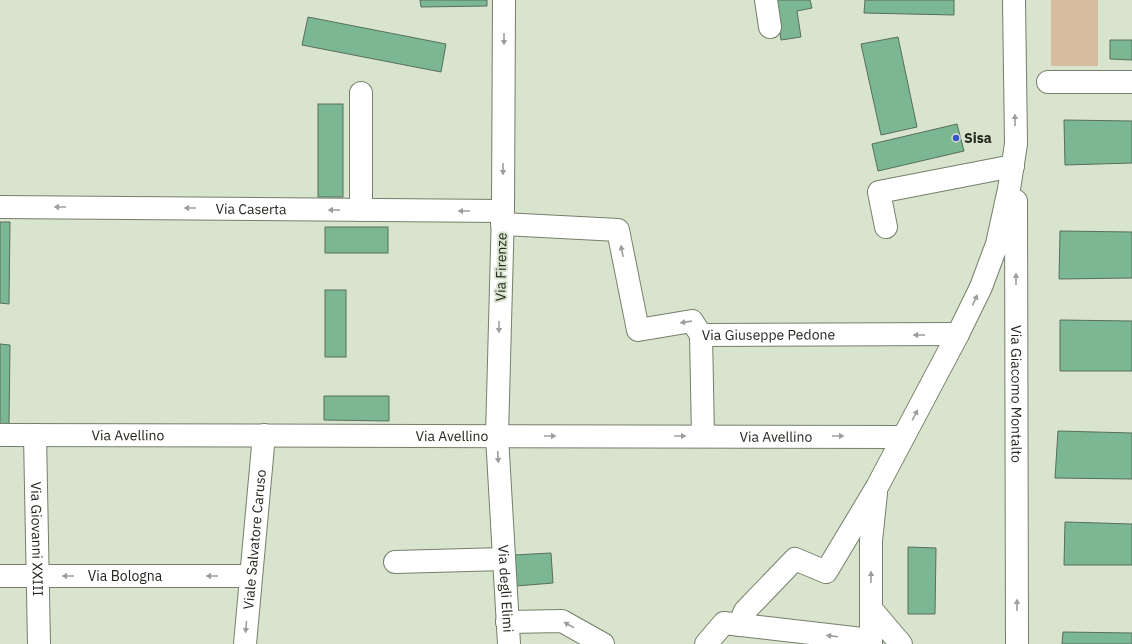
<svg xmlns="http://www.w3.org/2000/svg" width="1132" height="644" font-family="'IBM Plex Sans',sans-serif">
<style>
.green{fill:#d5bd9d}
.building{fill:#7bb792;stroke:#586e60}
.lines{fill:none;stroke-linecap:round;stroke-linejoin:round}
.minor-casing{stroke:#757f6b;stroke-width:24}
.minor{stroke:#fff;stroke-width:22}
.oneway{fill:#9c9e9a}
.poi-dot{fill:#3556c7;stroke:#d8e4cd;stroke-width:1.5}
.labels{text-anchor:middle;stroke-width:4;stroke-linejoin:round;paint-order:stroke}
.poi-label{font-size:14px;font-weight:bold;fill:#23271e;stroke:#d8e4cd;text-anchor:start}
.street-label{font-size:14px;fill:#23271e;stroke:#d8e4cd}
</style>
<rect width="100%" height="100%" fill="#d8e4cd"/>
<rect class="green" x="1051" y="0" width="47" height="66"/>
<g class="building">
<polygon points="420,0 487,0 487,6 421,7"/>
<polygon points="775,0 810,0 812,8 797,11 801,37 781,40"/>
<polygon points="865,0 954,0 954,15 864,13"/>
<polygon points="308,17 446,44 441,72 302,45"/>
<polygon points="898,37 917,127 881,135 861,44"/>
<polygon points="1110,40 1132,40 1132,60 1110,59"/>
<rect x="318" y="104" width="25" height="93"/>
<polygon points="1064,120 1132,121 1132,163 1065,165"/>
<polygon points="957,124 964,151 878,171 872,144"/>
<polygon points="0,222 10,222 9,304 0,303"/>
<rect x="325" y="227" width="63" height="26"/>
<polygon points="1060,231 1132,232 1132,278 1059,279"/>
<rect x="325" y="290" width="21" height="67"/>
<polygon points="1060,320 1132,321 1132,371 1060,371"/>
<polygon points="0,344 10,345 9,424 0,424"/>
<polygon points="324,396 389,396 389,421 324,420"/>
<polygon points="1058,431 1132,433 1132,479 1055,478"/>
<polygon points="1065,522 1132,524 1132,565 1064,565"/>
<polygon points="908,547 936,548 935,614 908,614"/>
<polygon points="551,553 553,583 516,586 514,555"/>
<polygon points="1063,632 1132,633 1132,644 1062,644"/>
</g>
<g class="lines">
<g class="minor-casing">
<g id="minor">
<path id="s1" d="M504 0 503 211 497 436 509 644"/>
<polyline points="766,0 770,27"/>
<polyline points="1048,82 1132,82"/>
<polyline points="361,93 361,210"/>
<path id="s2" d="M1016 201 1017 644"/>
<path id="s3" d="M0 207 503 211"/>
<path id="s4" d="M502 224 618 230 638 330 692 321 701 335 958 334"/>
<polyline points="886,227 879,192 1013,166"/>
<polyline points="701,335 703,436"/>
<path id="s5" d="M0 435 903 437"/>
<path id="s6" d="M35 435 39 644"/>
<polyline points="395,562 504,559"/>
<path id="s7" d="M0 576H251"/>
<polyline points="871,609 901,644"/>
<polyline points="507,622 562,621 603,644"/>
<polyline points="739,625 745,611 795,559 826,572 877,487 958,334 981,287 997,244 1009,189 1016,144 1014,0"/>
<path id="s8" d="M245 644 264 435"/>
<polyline points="706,644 724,623 871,640"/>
<polyline points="871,644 871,541 876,493"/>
</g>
</g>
<use href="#minor" class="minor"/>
</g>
<defs><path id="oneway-solid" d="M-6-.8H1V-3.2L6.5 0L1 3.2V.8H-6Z"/></defs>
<g class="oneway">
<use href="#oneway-solid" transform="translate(504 39) rotate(90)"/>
<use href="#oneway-solid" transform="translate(1015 120) rotate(-91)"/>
<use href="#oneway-solid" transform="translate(503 169) rotate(90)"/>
<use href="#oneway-solid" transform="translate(60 207) rotate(-180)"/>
<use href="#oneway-solid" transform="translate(190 208) rotate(-180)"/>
<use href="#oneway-solid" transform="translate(334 210) rotate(-180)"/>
<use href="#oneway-solid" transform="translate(464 211) rotate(-180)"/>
<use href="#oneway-solid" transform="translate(622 251) rotate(-101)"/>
<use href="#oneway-solid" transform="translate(1016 279) rotate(-90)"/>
<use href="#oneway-solid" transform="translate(975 300) rotate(-65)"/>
<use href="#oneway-solid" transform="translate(686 322) rotate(172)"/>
<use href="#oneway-solid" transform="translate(499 327) rotate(91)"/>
<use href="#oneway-solid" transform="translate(919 335) rotate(180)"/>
<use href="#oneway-solid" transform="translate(915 415) rotate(-62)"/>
<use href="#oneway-solid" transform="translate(550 436)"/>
<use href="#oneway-solid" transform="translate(680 436)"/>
<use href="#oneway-solid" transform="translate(838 436)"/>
<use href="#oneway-solid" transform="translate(498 457) rotate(87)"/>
<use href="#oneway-solid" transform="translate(68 576) rotate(-180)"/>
<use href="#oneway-solid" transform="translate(212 576) rotate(-180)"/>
<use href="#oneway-solid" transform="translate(871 577) rotate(-89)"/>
<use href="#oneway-solid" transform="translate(1017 605) rotate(-90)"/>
<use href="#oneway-solid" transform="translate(569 625) rotate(-151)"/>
<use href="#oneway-solid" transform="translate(246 627) rotate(95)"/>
<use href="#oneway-solid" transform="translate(832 636) rotate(-173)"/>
</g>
<circle class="poi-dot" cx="956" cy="138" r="4"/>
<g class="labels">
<g class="poi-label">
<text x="964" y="143">Sisa</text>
</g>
<g class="street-label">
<text dy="5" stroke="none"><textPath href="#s3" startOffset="251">Via Caserta</textPath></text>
<text transform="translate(501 267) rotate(-89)" y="5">Via Firenze</text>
<text dy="5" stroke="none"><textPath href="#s4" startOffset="357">Via Giuseppe Pedone</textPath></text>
<text dy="5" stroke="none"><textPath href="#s2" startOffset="193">Via Giacomo Montalto</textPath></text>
<text dy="5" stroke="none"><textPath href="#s5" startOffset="128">Via Avellino</textPath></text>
<text dy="5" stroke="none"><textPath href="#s5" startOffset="452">Via Avellino</textPath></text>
<text dy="5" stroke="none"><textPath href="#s5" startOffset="776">Via Avellino</textPath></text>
<text dy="5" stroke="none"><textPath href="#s6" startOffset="104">Via Giovanni XXIII</textPath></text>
<text dy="5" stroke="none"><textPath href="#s8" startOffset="105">Viale Salvatore Caruso</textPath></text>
<text dy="5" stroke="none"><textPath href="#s7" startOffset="125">Via Bologna</textPath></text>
<text dy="5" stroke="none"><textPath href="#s1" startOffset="589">Via degli Elimi</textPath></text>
</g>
</g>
</svg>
